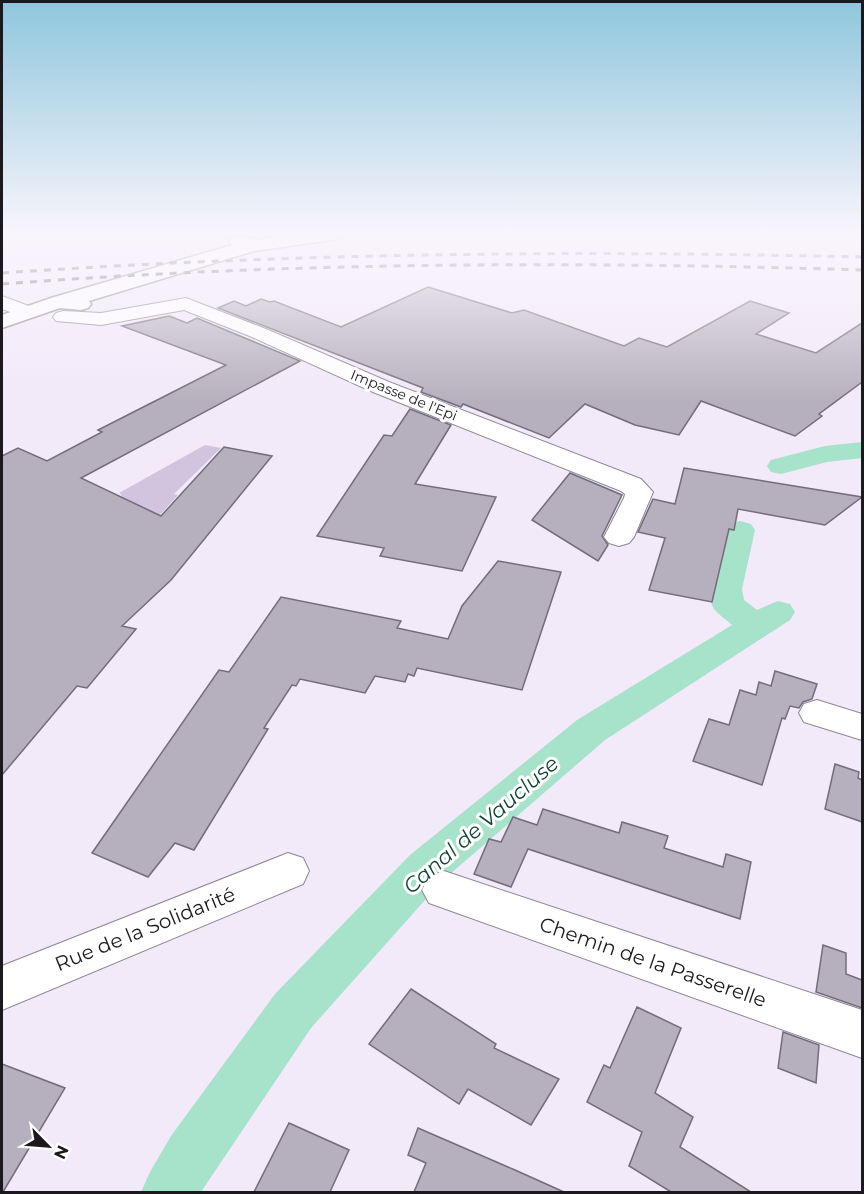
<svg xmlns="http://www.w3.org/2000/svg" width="864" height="1194" font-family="Montserrat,sans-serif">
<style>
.green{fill:#d2c3df}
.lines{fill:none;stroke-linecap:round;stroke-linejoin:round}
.canal{fill:#a7e2ca;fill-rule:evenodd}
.building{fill:#b6afbd;stroke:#736c7a;stroke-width:1.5}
.minor-casing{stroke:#8d8694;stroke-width:2}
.primary-casing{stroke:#8d8694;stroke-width:3}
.minor{fill:#fff;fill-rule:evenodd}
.primary{fill:#fff;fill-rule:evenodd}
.rail{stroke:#69646d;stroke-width:3;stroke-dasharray:7 7;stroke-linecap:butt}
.labels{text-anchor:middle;stroke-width:6;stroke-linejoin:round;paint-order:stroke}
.far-street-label{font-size:14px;fill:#1c191e;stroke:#fff}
.near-street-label{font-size:20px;fill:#1c191e;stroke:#fff}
.near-water-label{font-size:21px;font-style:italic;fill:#124333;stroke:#fff}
</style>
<rect width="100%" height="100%" fill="#f2e9f9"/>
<polygon class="green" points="205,445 221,448 174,494 178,495 147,529 83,517 122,495 119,493"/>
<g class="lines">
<g class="canal">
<polygon points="862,442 862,458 827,462 781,474 771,472 767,466 771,460 825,446"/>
<path d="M740 521 751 524 755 530 742 589 744 600 757 610 778 601 790 604 795 612 790 620 605 740 442 881 311 1028 201 1192H141L150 1172 171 1136 275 994 410 855 577 720 732 625C726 619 715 613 712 605 705 588 720 549 725 530L729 524Z"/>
</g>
</g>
<g class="building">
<polygon points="428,287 512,313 524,310 624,346 639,338 667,347 750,301 789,313 756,334 816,353 862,323 862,382 819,414 822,416 795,436 701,401 679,435 635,425 585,404 549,438 463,404 461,407 421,392 423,388 218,308 234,301 246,306 261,299 270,302 274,301 341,327"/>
<polygon points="169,316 187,323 197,318 300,361 81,478 161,516 224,447 272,456 171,580 122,626 136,629 87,688 77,686 2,775 2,456 18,448 47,461 102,432 98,430 226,365 122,326"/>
<polygon points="410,409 451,425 415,484 496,497 462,571 380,556 384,548 317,536 384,435 392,436"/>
<polygon points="684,468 782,484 862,497 825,525 738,509 734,530 729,529 712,602 649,590 665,538 638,532 653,499 675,504"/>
<polygon points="570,473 622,495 602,536 608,545 598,561 532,520"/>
<polygon points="498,561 561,572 522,690 417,668 414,676 408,674 405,682 375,676 365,693 300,679 296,686 292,685 264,728 268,729 194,850 175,843 148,877 92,853 219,670 229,672 281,597 401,621 397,628 448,639 462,606"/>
<polygon points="775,671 817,684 812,699 803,702 799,708 790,706 785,719 782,718 762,785 693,761 709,719 729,725 740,690 756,695 759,682 771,686"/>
<polygon points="835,764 859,772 858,778 862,780 862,822 825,809"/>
<polygon points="543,809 619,833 622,822 668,836 664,848 723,867 726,854 751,862 740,919 528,849 511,887 474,874 489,839 501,842 513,817 537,825"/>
<polygon points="823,945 846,953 846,974 862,980 862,1008 816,992"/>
<polygon points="411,989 496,1044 494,1048 559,1079 531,1125 468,1089 459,1104 369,1044"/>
<polygon points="637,1007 681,1028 655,1093 693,1117 680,1147 751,1192 671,1192 629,1166 642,1132 587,1102 604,1065 610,1068"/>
<polygon points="783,1032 819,1045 816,1083 778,1068"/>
<polygon points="2,1064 65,1088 3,1192 2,1192"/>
<polygon points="289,1123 349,1150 330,1192 254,1192"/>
<polygon points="418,1128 515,1170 564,1192 414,1192 426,1163 408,1155"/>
</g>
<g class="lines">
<g class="minor-casing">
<g id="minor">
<polygon points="2,296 34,308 37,312 34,316 27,318 2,309"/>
<polygon points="186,298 266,329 389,382 641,479 653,492 634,537 629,543 619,546 609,543 604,537 624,498 625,494 621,491 373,392 252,337 184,310 101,325 56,321 53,317 56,313 63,311 101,313"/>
<polygon points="817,700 862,714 862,740 804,722 799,713 804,704"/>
<polygon points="288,853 303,858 309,871 303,884 2,1010 2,966"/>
<polygon points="444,871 862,1010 862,1058 429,903 422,890 429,877"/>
</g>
</g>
<g class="primary-casing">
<polygon id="primary" points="282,235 340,235 337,239 331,240 254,251 89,301 91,304 88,308 81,310 60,308 2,328 2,315 51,298 232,245 229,241 232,237 238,236 258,240"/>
</g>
<use href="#minor" class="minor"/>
<use href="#primary" class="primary"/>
<g class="rail">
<path d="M2 273C289 253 575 250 862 257"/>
<path d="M2 284C289 262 575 261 862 270"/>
</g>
</g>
<linearGradient id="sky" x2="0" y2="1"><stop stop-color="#8ec6dc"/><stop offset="0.58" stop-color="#f9f5fc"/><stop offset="1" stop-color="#f9f5fc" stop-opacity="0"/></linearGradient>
<rect width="864" height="402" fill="url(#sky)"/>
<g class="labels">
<g class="far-street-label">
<text transform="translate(404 395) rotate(22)" y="5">Impasse de l'Epi</text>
</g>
<g class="near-street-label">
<text transform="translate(145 929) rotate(-22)" y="7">Rue de la Solidarité</text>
<text transform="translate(653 962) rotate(19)" y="7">Chemin de la Passerelle</text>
</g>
<g class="near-water-label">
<text transform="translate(481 825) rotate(-41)" y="7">Canal de Vaucluse</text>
</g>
</g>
<rect width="864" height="1194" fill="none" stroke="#1c191e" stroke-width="6"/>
<g transform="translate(48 1146) rotate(115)" stroke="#ffffff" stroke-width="4.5" paint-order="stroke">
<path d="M0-4.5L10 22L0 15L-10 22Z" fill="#1c191e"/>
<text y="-9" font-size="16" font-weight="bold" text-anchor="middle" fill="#1c191e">N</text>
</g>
</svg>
